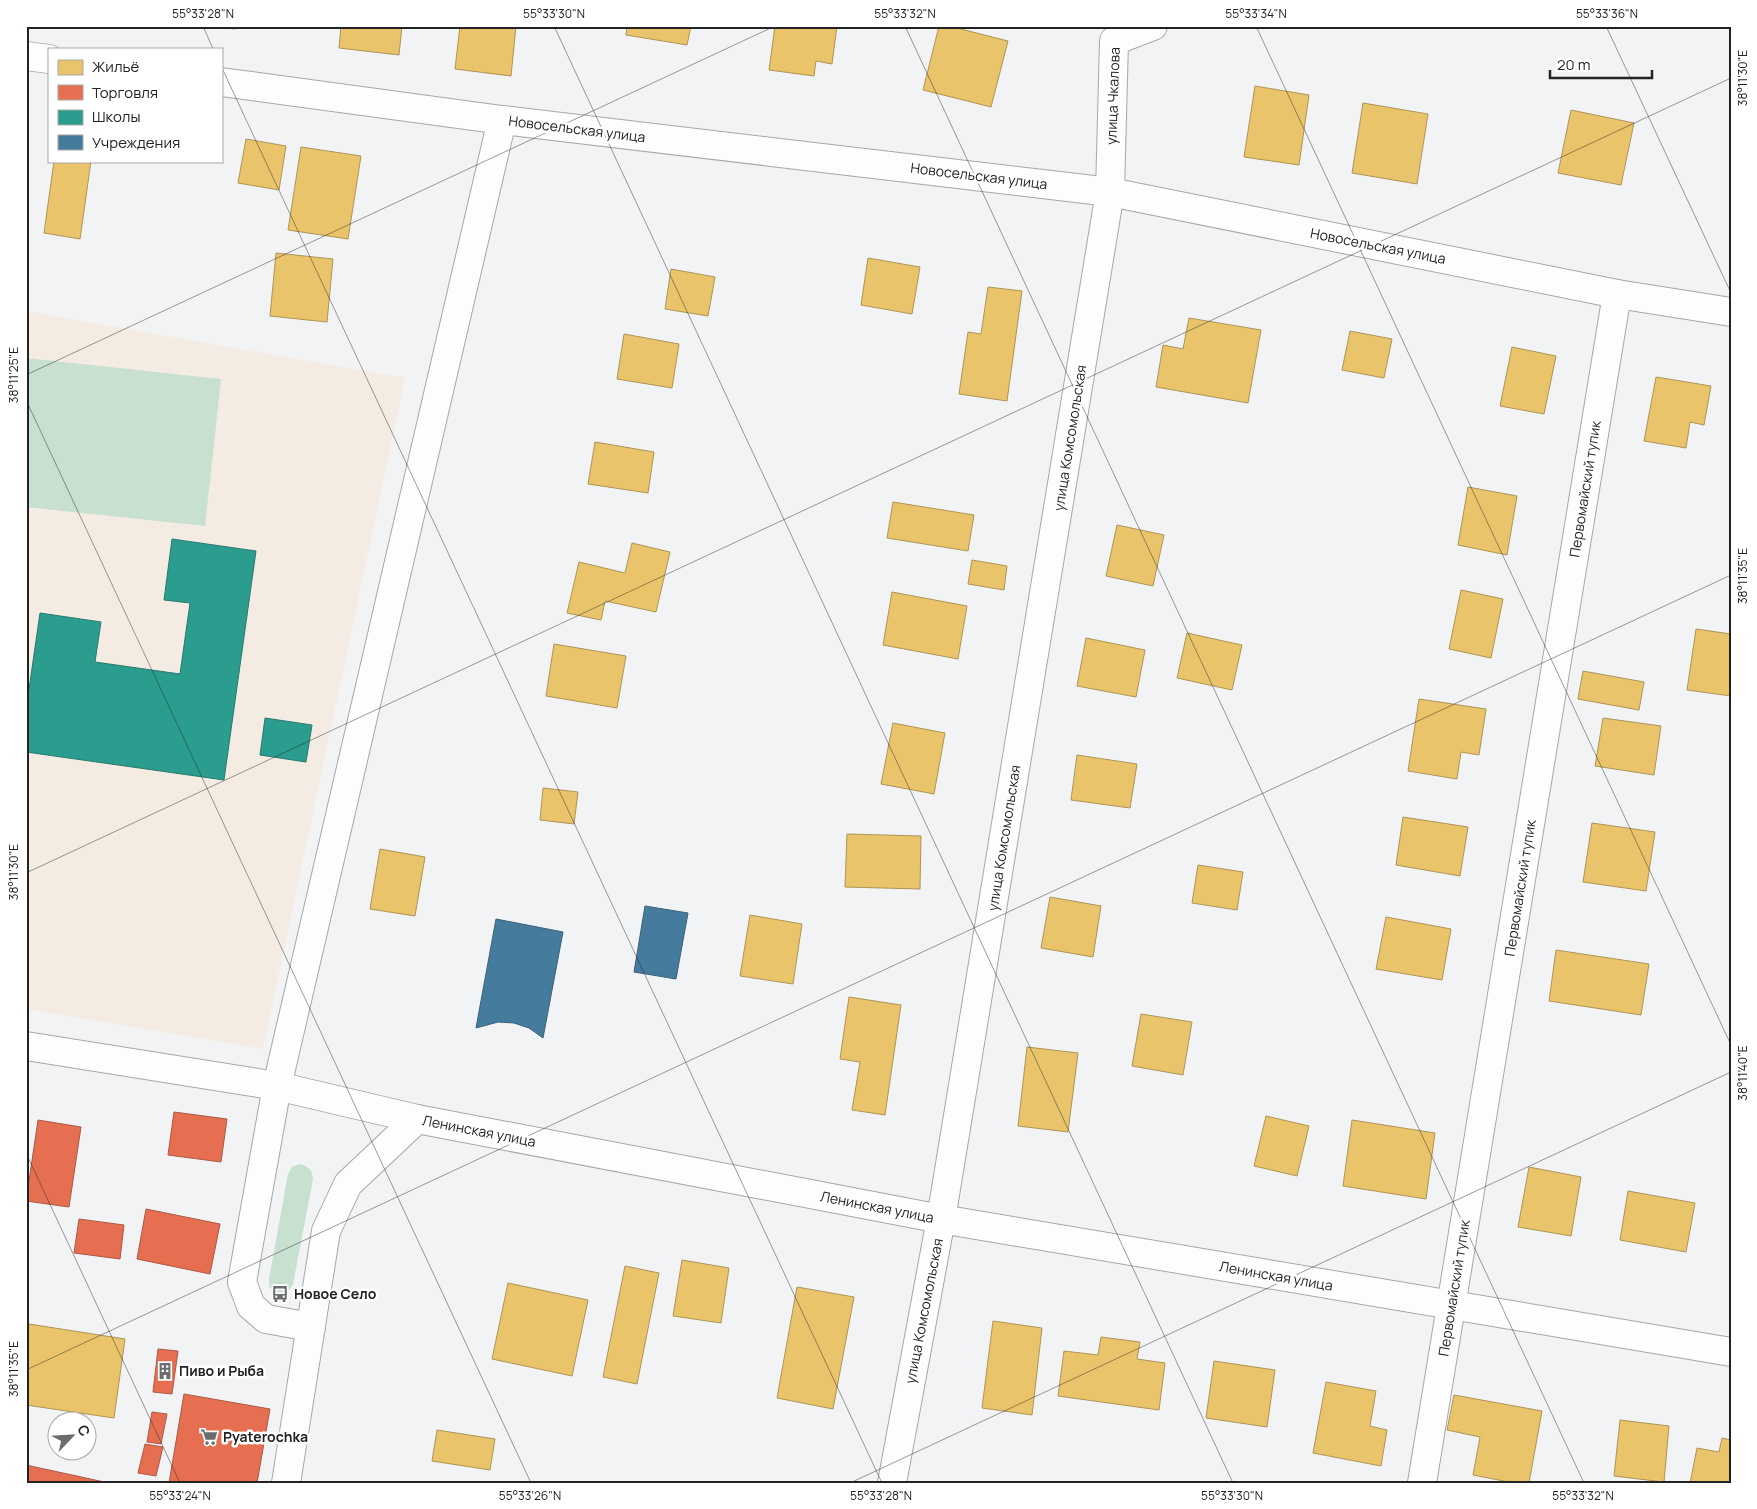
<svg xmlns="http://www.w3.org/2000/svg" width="1757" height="1509" font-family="Manrope,sans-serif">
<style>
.education{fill:#f4ece2}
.green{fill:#c7e0d0}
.homes{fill:#e9c46a;stroke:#ae9455}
.shops{fill:#e76f51;stroke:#ac5844}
.schools{fill:#2a9d8f;stroke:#28786f}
.public{fill:#457b9d;stroke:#3b6179}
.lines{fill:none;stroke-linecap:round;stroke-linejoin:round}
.minor-casing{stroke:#a7a7a9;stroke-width:30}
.minor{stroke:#fdfdfe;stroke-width:28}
.ticks{fill:none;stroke:#232324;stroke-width:1;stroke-opacity:0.45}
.labels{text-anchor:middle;stroke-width:5;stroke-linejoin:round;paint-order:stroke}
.street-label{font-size:14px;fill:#232324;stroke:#fff}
.poi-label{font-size:14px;font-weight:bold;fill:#232324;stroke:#fff;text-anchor:start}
.neatline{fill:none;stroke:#232324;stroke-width:2}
.ticks-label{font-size:12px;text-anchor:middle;fill:#232324}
</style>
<rect width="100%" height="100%" fill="#f2f3f5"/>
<polygon class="education" points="26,311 405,378 263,1049 26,1009"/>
<g class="green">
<polygon points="26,358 221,379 205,526 26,507"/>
<path d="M299 1164C308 1166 312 1169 313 1179L293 1284C287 1295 278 1296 269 1287V1279L288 1174 292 1167Z"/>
</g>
<g class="homes">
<polygon points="210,26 236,26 235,29"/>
<polygon points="341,26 402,26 399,55 339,48"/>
<polygon points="460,26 516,26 511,76 455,69"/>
<polygon points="627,26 691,26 687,45 626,35"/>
<polygon points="775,26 837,26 832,64 816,61 814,76 769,70"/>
<polygon points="939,26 949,26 1008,41 991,107 923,90"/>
<polygon points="1255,86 1309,95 1299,165 1244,157"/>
<polygon points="1363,103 1428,114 1417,184 1352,173"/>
<polygon points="1571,110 1634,123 1621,185 1558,173"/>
<polygon points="246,139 286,146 279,190 238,183"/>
<polygon points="301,147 361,156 348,239 288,230"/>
<polygon points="54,161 91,161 80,239 44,233"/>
<polygon points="276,253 333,259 327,322 270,316"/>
<polygon points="868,258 920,267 912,314 861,305"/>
<polygon points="671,269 715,277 708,316 665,309"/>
<polygon points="988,287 1022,291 1007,401 959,394 968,332 981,334"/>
<polygon points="1189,318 1261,330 1248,403 1156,387 1163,345 1183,349"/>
<polygon points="1350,331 1392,339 1384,378 1342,370"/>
<polygon points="624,334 679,344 672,388 617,379"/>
<polygon points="1512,347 1556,356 1544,414 1500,406"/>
<polygon points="1656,377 1711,386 1704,425 1690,422 1686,448 1644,441"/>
<polygon points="595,442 654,452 648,493 588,484"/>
<polygon points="1468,487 1517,496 1507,555 1458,545"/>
<polygon points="893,502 974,515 968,551 887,538"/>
<polygon points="1117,525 1164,535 1153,586 1106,576"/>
<polygon points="632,543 670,552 656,612 605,601 601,620 567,613 579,562 625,573"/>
<polygon points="972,560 1007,566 1004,590 968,584"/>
<polygon points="1461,590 1503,599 1491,658 1449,649"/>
<polygon points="892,592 967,606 958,659 883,645"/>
<polygon points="1696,629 1731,634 1731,696 1687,690"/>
<polygon points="1187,633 1242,645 1232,690 1177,678"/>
<polygon points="1086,638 1145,650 1136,697 1077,686"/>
<polygon points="554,644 626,656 617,708 546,696"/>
<polygon points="1583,671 1644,682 1639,710 1578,699"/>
<polygon points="1419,699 1486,709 1479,755 1461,752 1457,779 1408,771"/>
<polygon points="1603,718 1661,726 1654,775 1595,766"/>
<polygon points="893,723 945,733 934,794 881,784"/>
<polygon points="1077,755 1137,764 1130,808 1071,800"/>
<polygon points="543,788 578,792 574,824 540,820"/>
<polygon points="1403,817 1468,827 1460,876 1396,865"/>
<polygon points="1592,823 1655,832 1646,891 1583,882"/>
<polygon points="847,834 921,836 920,889 845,887"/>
<polygon points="380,849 425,857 415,916 370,909"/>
<polygon points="1198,865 1243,872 1237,910 1192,903"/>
<polygon points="1050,897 1101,906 1093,957 1041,948"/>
<polygon points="750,915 802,924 793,984 740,976"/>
<polygon points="1386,917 1451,929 1442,980 1376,969"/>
<polygon points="1556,950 1649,964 1641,1015 1549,1001"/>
<polygon points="849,997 901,1005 885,1115 852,1110 860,1062 840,1059"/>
<polygon points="1141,1014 1192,1022 1183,1075 1132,1066"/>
<polygon points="1027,1047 1078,1053 1068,1132 1018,1126"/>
<polygon points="1266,1116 1309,1126 1297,1176 1254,1166"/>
<polygon points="1352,1120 1435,1133 1426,1199 1343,1186"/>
<polygon points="1529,1167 1581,1177 1571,1236 1518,1227"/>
<polygon points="1628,1191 1695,1203 1686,1252 1620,1240"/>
<polygon points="682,1260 729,1268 721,1323 673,1316"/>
<polygon points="625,1266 659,1273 637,1384 603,1377"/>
<polygon points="508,1283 588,1300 572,1376 492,1359"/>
<polygon points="797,1287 854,1297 833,1409 777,1398"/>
<polygon points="993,1321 1042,1328 1032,1415 982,1408"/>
<polygon points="29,1324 125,1339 114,1418 26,1405 26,1344"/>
<polygon points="1101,1337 1140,1342 1137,1359 1165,1363 1159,1410 1058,1396 1064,1351 1098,1355"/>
<polygon points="1214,1361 1275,1370 1267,1427 1206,1418"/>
<polygon points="1326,1382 1376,1391 1370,1426 1387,1430 1381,1466 1313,1453"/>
<polygon points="1454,1395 1542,1411 1529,1483 1514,1483 1473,1475 1480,1437 1447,1430"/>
<polygon points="1620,1420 1669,1426 1664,1482 1614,1476"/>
<polygon points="437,1430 495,1439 490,1470 432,1461"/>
<polygon points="1722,1438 1731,1440 1731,1483 1690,1483 1697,1448 1719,1452"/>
</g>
<g class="shops">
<polygon points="174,1112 227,1119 221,1162 168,1155"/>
<polygon points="38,1120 81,1127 69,1207 26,1201"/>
<polygon points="146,1209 220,1224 210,1274 137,1259"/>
<polygon points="79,1219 124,1225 120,1259 74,1253"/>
<polygon points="158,1349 178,1351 172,1394 153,1392"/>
<polygon points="184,1394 270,1409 257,1483 169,1483"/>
<polygon points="152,1412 167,1414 161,1444 147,1442"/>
<polygon points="145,1444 163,1447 156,1476 138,1473"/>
<polygon points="26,1465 109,1483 26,1483"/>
</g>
<g class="schools">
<polygon points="172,539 256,551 224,780 26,752 26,710 40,613 101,622 95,662 180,674 190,603 164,600"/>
<polygon points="265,718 312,725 306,762 260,755"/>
</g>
<g class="public">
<polygon points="645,906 688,913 676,979 634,972"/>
<polygon points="496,919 563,932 543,1038 529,1028 514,1023 498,1022 476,1028"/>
</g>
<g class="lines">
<g class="minor-casing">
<g id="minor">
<polyline points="26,56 49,59"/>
<polyline points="221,82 502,120 1110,192 1617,294 1731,312"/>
<polyline points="26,1046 277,1086 417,1119 941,1219 1731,1352"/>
<polyline points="311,1327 266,1319 251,1306 242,1282 277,1086 502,120"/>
<polyline points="286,1483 326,1231 348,1184 417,1119"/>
<polyline points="892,1483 941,1219 1110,192 1114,41 1153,26"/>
<polyline points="1422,1483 1617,294"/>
</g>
</g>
<use href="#minor" class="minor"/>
</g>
<path class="ticks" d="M203 26 213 49M554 26 1233 1483M905 26 1584 1483M1256 26 1731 1045M1606 26 1731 293M221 66 882 1483M26 375 775 26M26 400 531 1483M26 873 1731 78M26 1153 180 1483M26 1370 1731 575M850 1483 1731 1072"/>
<defs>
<g id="bus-bare" transform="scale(1.35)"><path d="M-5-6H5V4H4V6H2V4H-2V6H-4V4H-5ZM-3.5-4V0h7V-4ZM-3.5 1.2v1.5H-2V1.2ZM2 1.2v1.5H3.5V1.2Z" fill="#6b6c6d" stroke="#fff" stroke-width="2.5" paint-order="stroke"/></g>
<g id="building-bare" transform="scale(1.35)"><path d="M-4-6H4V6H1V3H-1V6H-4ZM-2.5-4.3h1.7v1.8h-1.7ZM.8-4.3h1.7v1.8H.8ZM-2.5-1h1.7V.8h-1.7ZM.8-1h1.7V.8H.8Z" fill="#6b6c6d" stroke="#fff" stroke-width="2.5" paint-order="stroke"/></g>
<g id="supermarket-bare" transform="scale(1.35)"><path d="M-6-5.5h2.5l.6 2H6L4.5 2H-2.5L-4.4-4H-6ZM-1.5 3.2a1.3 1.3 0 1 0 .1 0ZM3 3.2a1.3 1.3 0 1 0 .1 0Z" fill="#6b6c6d" stroke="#fff" stroke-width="2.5" paint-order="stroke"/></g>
</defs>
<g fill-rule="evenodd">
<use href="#bus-bare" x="280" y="1294"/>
<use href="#building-bare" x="165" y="1371"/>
<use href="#supermarket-bare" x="209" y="1437"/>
</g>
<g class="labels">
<g class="street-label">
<text transform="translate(1113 96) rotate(-88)" y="5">улица Чкалова</text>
<text transform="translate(577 129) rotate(7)" y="5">Новосельская улица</text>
<text transform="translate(979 176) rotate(7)" y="5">Новосельская улица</text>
<text transform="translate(1378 246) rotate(11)" y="5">Новосельская улица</text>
<text transform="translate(1070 438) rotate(-81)" y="5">улица Комсомольская</text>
<text transform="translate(1585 489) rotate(-81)" y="5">Первомайский тупик</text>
<text transform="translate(1004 838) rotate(-81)" y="5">улица Комсомольская</text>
<text transform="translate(1520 888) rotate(-81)" y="5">Первомайский тупик</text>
<text transform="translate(479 1131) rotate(11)" y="5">Ленинская улица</text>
<text transform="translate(877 1207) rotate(11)" y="5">Ленинская улица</text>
<text transform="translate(1276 1276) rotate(10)" y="5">Ленинская улица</text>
<text transform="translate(1454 1288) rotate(-81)" y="5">Первомайский тупик</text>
<text transform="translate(924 1311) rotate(-79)" y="5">улица Комсомольская</text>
</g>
<g class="poi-label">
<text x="294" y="1299">Новое Село</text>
<text x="179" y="1376">Пиво и Рыба</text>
<text x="223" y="1442">Pyaterochka</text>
</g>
</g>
<rect width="1757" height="1509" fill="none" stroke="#ffffff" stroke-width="55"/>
<rect x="48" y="48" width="175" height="115" fill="#ffffff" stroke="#a7a7a7"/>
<rect x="58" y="60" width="25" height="15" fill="#e9c46a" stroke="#a7a7a7"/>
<text x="92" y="72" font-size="15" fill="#232324">Жильё</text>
<rect x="58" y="85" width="25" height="15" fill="#e76f51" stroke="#a7a7a7"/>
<text x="92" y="98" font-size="15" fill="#232324">Торговля</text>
<rect x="58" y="110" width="25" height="15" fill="#2a9d8f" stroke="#a7a7a7"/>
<text x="92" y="122" font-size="15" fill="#232324">Школы</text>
<rect x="58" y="135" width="25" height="15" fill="#457b9d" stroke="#a7a7a7"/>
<text x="92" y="148" font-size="15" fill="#232324">Учреждения</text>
<g transform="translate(72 1436) rotate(65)"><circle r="24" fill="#ffffff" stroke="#a7a7a7"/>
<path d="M0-4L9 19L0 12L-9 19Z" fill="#6b6c6d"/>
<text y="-8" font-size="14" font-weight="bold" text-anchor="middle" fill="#232324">С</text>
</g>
<path d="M1550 70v8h102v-8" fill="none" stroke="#232324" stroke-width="2.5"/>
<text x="1557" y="70" font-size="15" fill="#232324" stroke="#ffffff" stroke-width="4" paint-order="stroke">20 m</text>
<rect x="28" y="28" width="1702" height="1454" class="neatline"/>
<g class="ticks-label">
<text x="203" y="18">55°33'28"N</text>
<text x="554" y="18">55°33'30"N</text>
<text x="905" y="18">55°33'32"N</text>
<text x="1256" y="18">55°33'34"N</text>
<text x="1607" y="18">55°33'36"N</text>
<text transform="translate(1743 78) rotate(-90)" y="4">38°11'30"E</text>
<text transform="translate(14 375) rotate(-90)" y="4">38°11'25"E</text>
<text transform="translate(1743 576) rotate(-90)" y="4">38°11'35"E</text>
<text transform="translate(14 872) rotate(-90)" y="4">38°11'30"E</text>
<text transform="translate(1743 1073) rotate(-90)" y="4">38°11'40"E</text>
<text transform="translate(14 1369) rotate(-90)" y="4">38°11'35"E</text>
<text x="180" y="1500">55°33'24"N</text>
<text x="530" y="1500">55°33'26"N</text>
<text x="881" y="1500">55°33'28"N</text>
<text x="1232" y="1500">55°33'30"N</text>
<text x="1583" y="1500">55°33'32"N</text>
</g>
</svg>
